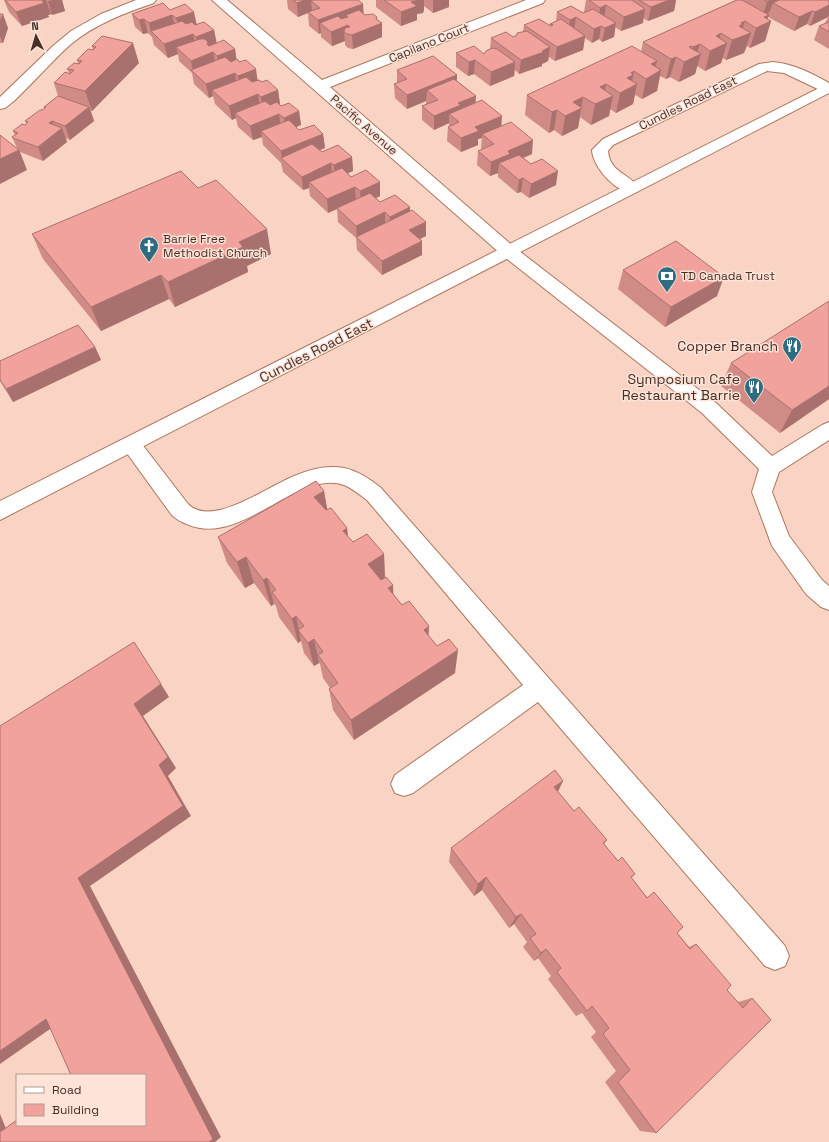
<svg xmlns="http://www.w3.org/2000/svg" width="829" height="1142" font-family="'Space Grotesk',sans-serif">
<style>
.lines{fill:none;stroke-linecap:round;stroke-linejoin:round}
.minor-casing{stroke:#ae755d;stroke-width:2}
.major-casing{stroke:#ae755d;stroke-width:2}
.minor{fill:#fff;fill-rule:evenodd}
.major{fill:#fff;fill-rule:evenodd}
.wall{fill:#d08b87}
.shaded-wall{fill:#a9716e}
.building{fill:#f2a29d;stroke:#a9716e}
.labels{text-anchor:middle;stroke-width:3;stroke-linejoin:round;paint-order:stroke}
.far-street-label{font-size:12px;fill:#472f25;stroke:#fde3d8}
.far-poi-label{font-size:12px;fill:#472f25;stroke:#fde3d8;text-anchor:start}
.poi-label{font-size:14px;fill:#472f25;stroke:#fde3d8;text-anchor:end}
.street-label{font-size:14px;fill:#472f25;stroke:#fde3d8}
</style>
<rect width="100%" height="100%" fill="#f9d3c3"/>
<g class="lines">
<g class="minor-casing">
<g id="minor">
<path d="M136 0H156L154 3C125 13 95 24 71 44 51 62 34 82 14 101L5 108 0 109V97L53 46 71 31 101 14Z"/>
<polygon points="212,0 227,0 322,80 526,0 545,0 543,3 330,87 514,247 716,403 772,456 822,425 829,422 829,440 779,472 772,492 789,536 822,580 829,586 829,610 821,607 806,594 772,546 752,492 759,469 702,413 502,255"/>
<path d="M773 62C794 64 811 73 829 83V92L822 91 784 73 767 71 613 145 608 151C610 173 629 173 639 188L637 192C618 196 593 168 592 150L603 139 759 64Z"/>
<path d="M131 437 138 439 188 504C213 529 270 484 297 475 311 469 328 465 344 468 358 471 370 479 381 488L785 946 789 956 785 966 775 970 765 966 538 702 413 793 404 796 395 793 391 784 395 775 523 685 367 500C360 495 352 488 344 485 298 469 242 546 189 525 182 522 176 520 171 514L121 445 124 439Z"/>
</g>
</g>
<g class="major-casing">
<polygon id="major" points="829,83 829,93 0,520 0,501"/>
</g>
<use href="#minor" class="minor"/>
<use href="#major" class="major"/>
</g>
<g class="wall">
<polygon points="4,0 62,0 65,11 52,15 51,14 48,15 49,17 22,26 9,12"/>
<polygon points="287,0 358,0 363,4 363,14 377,20 382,23 382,37 353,49 348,48 345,45 345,41 332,46 321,37 321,33 319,34 309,26 308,13 298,17 288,9"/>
<polygon points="376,0 449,0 449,7 433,13 424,6 423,13 417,14 417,20 401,26 376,7"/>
<polygon points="586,0 676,0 674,11 648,21 643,18 643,23 621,31 615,27 614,37 602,42 599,39 592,43 585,38 583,50 555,61 549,57 548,61 542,64 542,66 519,74 515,70 514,76 490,86 474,74 468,76 456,67 456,53 484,54 490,49 491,38 513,37 523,32 524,25 550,26 550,24 556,21 557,12 583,13 584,12"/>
<polygon points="736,0 829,0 829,49 814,40 819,26 825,23 828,17 810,26 807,24 794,31 768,17 767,19 771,21 765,41 750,48 747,46 744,53 726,60 723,58 721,63 705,71 697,66 695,74 679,82 670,77 666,79 660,76 657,91 642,99 635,95 633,104 616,113 610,109 609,116 591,125 580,117 578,128 562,136 554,130 549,133 525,115 527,95 641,52 643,42"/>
<polygon points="170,10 197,24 214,30 216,43 235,49 236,60 258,80 278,90 280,104 279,104 281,106 299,111 301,125 296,127 299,130 323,134 325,148 320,150 322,152 352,157 353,171 348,173 351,177 380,182 380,196 376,198 380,202 410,211 426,222 426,236 419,239 422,241 422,255 382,275 357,250 356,238 338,222 337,209 328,213 310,196 309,188 303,190 283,172 281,163 263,145 262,137 253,140 238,127 236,118 232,120 215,104 213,96 209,98 194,84 192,73 179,61 178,54 168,58 154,45 152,37 148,33 143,34 135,27 132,14"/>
<polygon points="0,14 8,28 3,43 0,43"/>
<polygon points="102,36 139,63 92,111 91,111 94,121 70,140 66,138 67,142 43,161 20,152 27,170 12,137 15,135 13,131 27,124 25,121 45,108 44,107 58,96 54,83 69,73 67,69 78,64 77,60 93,50 92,46"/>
<polygon points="397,70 457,75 457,81 476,96 475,103 532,154 523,158 556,185 529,198 521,192 517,193 498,177 498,173 490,176 477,165 478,151 482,149 481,148 482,138 478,139 478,145 461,152 447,141 448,127 449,127 449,123 434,130 422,120 422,106 426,104 426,101 407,109 395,98 394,84 397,83"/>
<polygon points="198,188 271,254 247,266 248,272 175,307 169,299 101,331 43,259 32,234"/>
<polygon points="623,270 717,296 665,327 618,289"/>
<polygon points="95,347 101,360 13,402 0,381 0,361"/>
<polygon points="731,363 829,399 780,433 721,386"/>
<polygon points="324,491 327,510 347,528 348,537 353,542 384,554 385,578 393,594 429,636 455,673 354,740 333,710 329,689 330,688 323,678 320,664 319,663 314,666 304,653 301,641 298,643 279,617 276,606 274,604 271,606 254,583 245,588 227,563 218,537"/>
<polygon points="558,792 574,811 607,840 604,844 618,861 635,874 631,878 689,947 696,944 727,990 738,1002 752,998 656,1133 640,1131 605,1082 616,1071 591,1037 596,1032 582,1013 576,1016 548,979 551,976 538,958 534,961 523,947 527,942 514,924 509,928 482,890 474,896 449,862 451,848"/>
</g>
<g class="shaded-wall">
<polygon points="46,0 51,14 48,15 49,17 22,26 16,12 42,1"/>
<polygon points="52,0 62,0 65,11 52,15 48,1"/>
<polygon points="305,0 337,0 311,1 312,12 308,12 308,13 298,17 297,3"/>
<polygon points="419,0 424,0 424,10 423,13 417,14 417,20 401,26 401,12 411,2"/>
<polygon points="433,0 449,0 449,7 433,13"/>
<polygon points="669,0 676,0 674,11 648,21 651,7"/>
<polygon points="771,0 798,0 773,3 769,13 763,15 767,2"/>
<polygon points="363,4 364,18 348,17 346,15 347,24 320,23 321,33 319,34 318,20"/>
<polygon points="606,5 604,19 598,22 600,8"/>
<polygon points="829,5 829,15 828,17 810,26 815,12"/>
<polygon points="645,9 643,23 621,31 624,17"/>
<polygon points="812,11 807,24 794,31 799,17"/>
<polygon points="194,12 197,26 180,32 176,18"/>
<polygon points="3,14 8,28 3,43 0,36 0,22"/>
<polygon points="172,15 176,29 151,31 152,37 149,23"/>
<polygon points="769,15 766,23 771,21 765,41 750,48 756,28 764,17"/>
<polygon points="377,17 377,25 382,23 382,37 353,49 352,35 376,19"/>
<polygon points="576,17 574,31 568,34 570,20"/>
<polygon points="144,19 148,33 143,34 139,20"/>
<polygon points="745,21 740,37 751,33 744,53 726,60 732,40 739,26 741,23"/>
<polygon points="616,23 614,37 602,42 605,28"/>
<polygon points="348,25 349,34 344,32 345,41 332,46 331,32"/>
<polygon points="601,26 599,39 592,43 594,29"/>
<polygon points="214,30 217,44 213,52 216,66 193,72 191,61 199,50 196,37"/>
<polygon points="721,33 717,48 727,43 721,63 705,71 710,51 716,36"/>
<polygon points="193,34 196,47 176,47 178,54 168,58 164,44"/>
<polygon points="585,36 583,50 555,61 557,47"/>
<polygon points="133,43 139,63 92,111 85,91"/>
<polygon points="700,44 696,56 701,54 695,74 679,82 684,62 689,47 691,46 687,61 689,60 693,47"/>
<polygon points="550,47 548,61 542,64 542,66 519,74 521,60"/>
<polygon points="235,49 237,63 220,70 217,56"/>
<polygon points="676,57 670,77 666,79 671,59"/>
<polygon points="475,60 474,74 468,76 469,62"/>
<polygon points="657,61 653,75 661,70 657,91 642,99 646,79 651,64"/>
<polygon points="515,62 514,76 490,86 491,72"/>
<polygon points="256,69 258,83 240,90 238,76"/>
<polygon points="634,71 631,88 637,84 633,104 616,113 620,93 627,78 631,73"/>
<polygon points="235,73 237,87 212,90 213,96 209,98 206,84"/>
<polygon points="457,75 456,89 427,90 426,101 407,109 407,95"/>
<polygon points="606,84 603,100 613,96 609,116 591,125 595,104 600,87"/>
<polygon points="278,90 280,104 263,111 261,97"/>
<polygon points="258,94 260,108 235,113 236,118 232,120 229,106"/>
<polygon points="476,96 475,110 449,114 449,123 434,130 434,116 458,103"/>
<polygon points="583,97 578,128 562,136 565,116 573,102"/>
<polygon points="89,107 94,121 70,140 65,126"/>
<polygon points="557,110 554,130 549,133 552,112"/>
<polygon points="299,111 301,125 285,132 284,118"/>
<polygon points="279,114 281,128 261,131 262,137 253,140 250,126"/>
<polygon points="502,116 501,130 482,134 482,138 478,139 478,145 461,152 461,138 475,127"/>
<polygon points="52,121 56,133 62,128 67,142 43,161 38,147 49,123"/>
<polygon points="323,134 325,148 287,163 282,159 281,151"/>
<polygon points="533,140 532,154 509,164 499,163 498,173 490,176 491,162 508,151"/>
<polygon points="19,150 27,170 0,184 0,159"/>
<polygon points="352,157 353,171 335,179 334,165"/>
<polygon points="331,163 332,177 309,182 309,188 303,190 302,177"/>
<polygon points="558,171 556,185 529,198 531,184"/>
<polygon points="523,178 521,192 517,193 519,180"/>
<polygon points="380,182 380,196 361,205 360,191"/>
<polygon points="355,187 356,200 337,208 337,209 328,213 327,199"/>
<polygon points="410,207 410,221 390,230 390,217"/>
<polygon points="385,212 385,226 357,238 356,226"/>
<polygon points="426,222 426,236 410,244 409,230"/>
<polygon points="267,229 271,254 247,266 248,272 175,307 168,282 239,242"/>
<polygon points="422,241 422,255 382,275 382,261"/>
<polygon points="161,275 169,299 101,331 91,307"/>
<polygon points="724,277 717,296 665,327 671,307"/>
<polygon points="95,347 101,360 13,402 6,389"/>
<polygon points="829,386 829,399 780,433 792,410"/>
<polygon points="324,491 329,519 314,497"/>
<polygon points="347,528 350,555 343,531"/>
<polygon points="384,554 385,580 370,590 368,564"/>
<polygon points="246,557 254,583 245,588 237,562"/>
<polygon points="267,578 274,604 271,606 263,580"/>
<polygon points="393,585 394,610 388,588"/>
<polygon points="296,616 301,641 298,643 292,619"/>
<polygon points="429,626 428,650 424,630"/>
<polygon points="314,639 319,663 314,666 308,643"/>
<polygon points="458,650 455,673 354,740 351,720"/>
<polygon points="161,684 169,697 143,716 176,768 168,776 191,816 90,886 221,1137 215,1142 209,1142 78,878 159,765 134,704"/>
<polygon points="563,781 555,798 554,787"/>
<polygon points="486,877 482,890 474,896 478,884"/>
<polygon points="521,914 514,924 509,928 516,917"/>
<polygon points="546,949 538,958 534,961 541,953"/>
<polygon points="46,1019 60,1022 0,1064 0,1051"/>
<polygon points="0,1114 9,1136 0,1137"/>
</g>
<g class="building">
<polygon points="5,0 46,0 42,1 44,3 16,12"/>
<polygon points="293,0 305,0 297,3"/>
<polygon points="313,0 358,0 363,4 318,20 308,12 320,8 311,1"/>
<polygon points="384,0 419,0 411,2 417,6 401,12"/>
<polygon points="589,0 632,0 645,9 624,17 606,5 600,8"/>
<polygon points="639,0 669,0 651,7"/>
<polygon points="737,0 742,0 769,15 764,17 771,21 756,28 745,21 741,23 743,24 739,26 751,33 732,40 721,33 716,36 727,43 710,51 700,44 693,47 691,46 689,47 701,54 684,62 676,57 671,59 643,42"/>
<polygon points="764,0 771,0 767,2"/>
<polygon points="779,0 829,0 829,5 815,12 812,11 799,17 773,3"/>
<polygon points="163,3 170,10 185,4 194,12 176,18 172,15 149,23 144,19 139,20 132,14"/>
<polygon points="571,6 583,13 593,9 616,23 605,28 601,26 594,29 576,17 570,20 557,12"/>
<polygon points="359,10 365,15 373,14 377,17 376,19 382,23 352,35 347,34 344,32 345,28 350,27 348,25 331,32 320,23 338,16 341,19 348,17 346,15"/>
<polygon points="0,14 3,14 0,22"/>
<polygon points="539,19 551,26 553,25 550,24 561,19 585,36 557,47 524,25"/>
<polygon points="182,21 186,24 192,22 195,25 204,22 214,30 196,37 193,34 164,44 151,31"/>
<polygon points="829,22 829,32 819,26"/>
<polygon points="527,31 550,47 542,51 544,52 521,60 491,38 506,32 513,37 517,35 517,33"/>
<polygon points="102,36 133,43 85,91 54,83 65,72 70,74 74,70 67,69 74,63 79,64 82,61 77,60 88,49 93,50 96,47 92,46"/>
<polygon points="200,39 205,39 208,42 207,44 209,46 224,40 235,49 217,56 213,52 191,61 176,47"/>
<polygon points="474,46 484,54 486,51 492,48 497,49 515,62 491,72 475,60 469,62 456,53"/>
<polygon points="632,46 657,61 651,64 661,70 646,79 634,71 631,73 633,75 627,78 637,84 620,93 606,84 600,87 613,96 595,104 583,97 573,102 582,108 565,116 557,110 552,112 527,95"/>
<polygon points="433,56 457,75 407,95 394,84 407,79 397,70"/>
<polygon points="225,57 231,62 237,59 239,62 246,60 256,69 238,76 235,73 206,84 191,70"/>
<polygon points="246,77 252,82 259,80 262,82 267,80 278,90 261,97 258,94 229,106 212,90"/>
<polygon points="454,79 476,96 458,103 461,105 434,116 422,106 438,100 427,90"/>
<polygon points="58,96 89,107 65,126 52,121 49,123 62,128 38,147 13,138 12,137 18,133 13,131 22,124 25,125 28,122 25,121 40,110 42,110 46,107 44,107"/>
<polygon points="482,100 502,116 475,127 479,131 461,138 448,127 459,122 449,114"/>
<polygon points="265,101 270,105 277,102 281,106 289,103 299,111 284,118 279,114 250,126 235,113"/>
<polygon points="289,120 299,130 314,125 323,134 281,151 261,131"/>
<polygon points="511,122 533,140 508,151 510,154 491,162 478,151 494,144 482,134"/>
<polygon points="0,135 19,150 0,159"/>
<polygon points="312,144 322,152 338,145 352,157 334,165 331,163 302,177 281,158"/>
<polygon points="519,155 531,164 542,159 558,171 531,184 523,178 519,180 499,163"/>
<polygon points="342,168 351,177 366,170 380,182 360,191 355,187 327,199 309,182"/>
<polygon points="181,171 198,188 216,180 267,229 239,242 243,247 168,282 161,275 91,307 32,234"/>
<polygon points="370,193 380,202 395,195 410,207 390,217 385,212 356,226 337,208"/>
<polygon points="412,210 426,222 409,230 422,241 382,261 356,237"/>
<polygon points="676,241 724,277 671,307 623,270"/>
<polygon points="829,301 829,386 792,410 731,363"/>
<polygon points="78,325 95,347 6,389 0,380 0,361"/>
<polygon points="316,481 324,491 314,497 326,510 331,508 347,528 343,531 353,542 367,534 384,554 368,564 381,580 386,577 393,585 388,588 402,605 409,601 429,626 424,630 437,646 449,639 458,650 351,720 329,689 338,683 318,655 323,652 314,639 308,643 298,630 304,626 296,616 292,619 272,592 276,590 267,578 263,580 246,557 237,562 218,537"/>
<polygon points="134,642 161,684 134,704 168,757 159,765 183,806 78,878 213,1139 209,1142 0,1142 0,1132 17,1120 17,1125 145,1125 145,1075 71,1075 46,1019 0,1051 0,726"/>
<polygon points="555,770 563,781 554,787 574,811 579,807 607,840 603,843 618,861 622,857 635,874 631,877 647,898 654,892 683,927 677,933 690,949 696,944 731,985 727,990 743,1008 752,998 771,1020 656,1133 618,1082 630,1070 603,1034 609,1028 592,1006 587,1011 557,972 561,968 546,949 541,953 530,938 536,934 521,914 516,917 486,877 478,884 451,848"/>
</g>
<defs>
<g id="church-pin" transform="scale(1)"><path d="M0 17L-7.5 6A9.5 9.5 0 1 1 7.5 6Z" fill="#2e6c82" stroke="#fde3d8"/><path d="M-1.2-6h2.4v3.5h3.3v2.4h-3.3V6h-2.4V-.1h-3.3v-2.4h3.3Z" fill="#fff"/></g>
<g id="bank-pin" transform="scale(1)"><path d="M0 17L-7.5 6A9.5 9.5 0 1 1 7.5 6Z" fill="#2e6c82" stroke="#fde3d8"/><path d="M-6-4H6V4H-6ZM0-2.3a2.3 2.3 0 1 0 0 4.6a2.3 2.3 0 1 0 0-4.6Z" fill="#fff"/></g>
<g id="restaurant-pin" transform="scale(1)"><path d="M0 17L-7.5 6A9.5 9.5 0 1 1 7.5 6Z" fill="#2e6c82" stroke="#fde3d8"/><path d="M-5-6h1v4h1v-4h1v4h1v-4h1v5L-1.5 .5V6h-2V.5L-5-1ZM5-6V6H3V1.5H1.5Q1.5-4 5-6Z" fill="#fff"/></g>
</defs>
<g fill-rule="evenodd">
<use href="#church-pin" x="149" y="246"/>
<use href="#bank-pin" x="667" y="276"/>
<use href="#restaurant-pin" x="792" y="346"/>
<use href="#restaurant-pin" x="754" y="387"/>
</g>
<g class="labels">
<g class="far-street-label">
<text transform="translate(429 43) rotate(-22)" y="4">Capilano Court</text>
<text transform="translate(688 103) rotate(-26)" y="4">Cundles Road East</text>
<text transform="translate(364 125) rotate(41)" y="4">Pacific Avenue</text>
</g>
<g class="far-poi-label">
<text x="163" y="243">Barrie Free<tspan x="163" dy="14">Methodist Church</tspan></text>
<text x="681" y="280">TD Canada Trust</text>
</g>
<g class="poi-label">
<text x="778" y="351">Copper Branch</text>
<text x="740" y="384">Symposium Cafe<tspan x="740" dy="16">Restaurant Barrie</tspan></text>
</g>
<g class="street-label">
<text transform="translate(316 350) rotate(-27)" y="5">Cundles Road East</text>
</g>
</g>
<rect x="16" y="1074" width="130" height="52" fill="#fde3d8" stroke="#b49b90"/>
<rect x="24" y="1087" width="20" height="6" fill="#ffffff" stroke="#b49b90"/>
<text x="52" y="1094" font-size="12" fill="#472f25">Road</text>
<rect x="24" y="1104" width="20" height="12" fill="#f2a29d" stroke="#b49b90"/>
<text x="52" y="1114" font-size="12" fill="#472f25">Building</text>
<g transform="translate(36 36) rotate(355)" stroke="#fde3d8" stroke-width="3" paint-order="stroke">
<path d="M0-3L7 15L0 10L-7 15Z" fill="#472f25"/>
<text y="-6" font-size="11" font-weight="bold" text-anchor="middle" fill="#472f25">N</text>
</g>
</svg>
